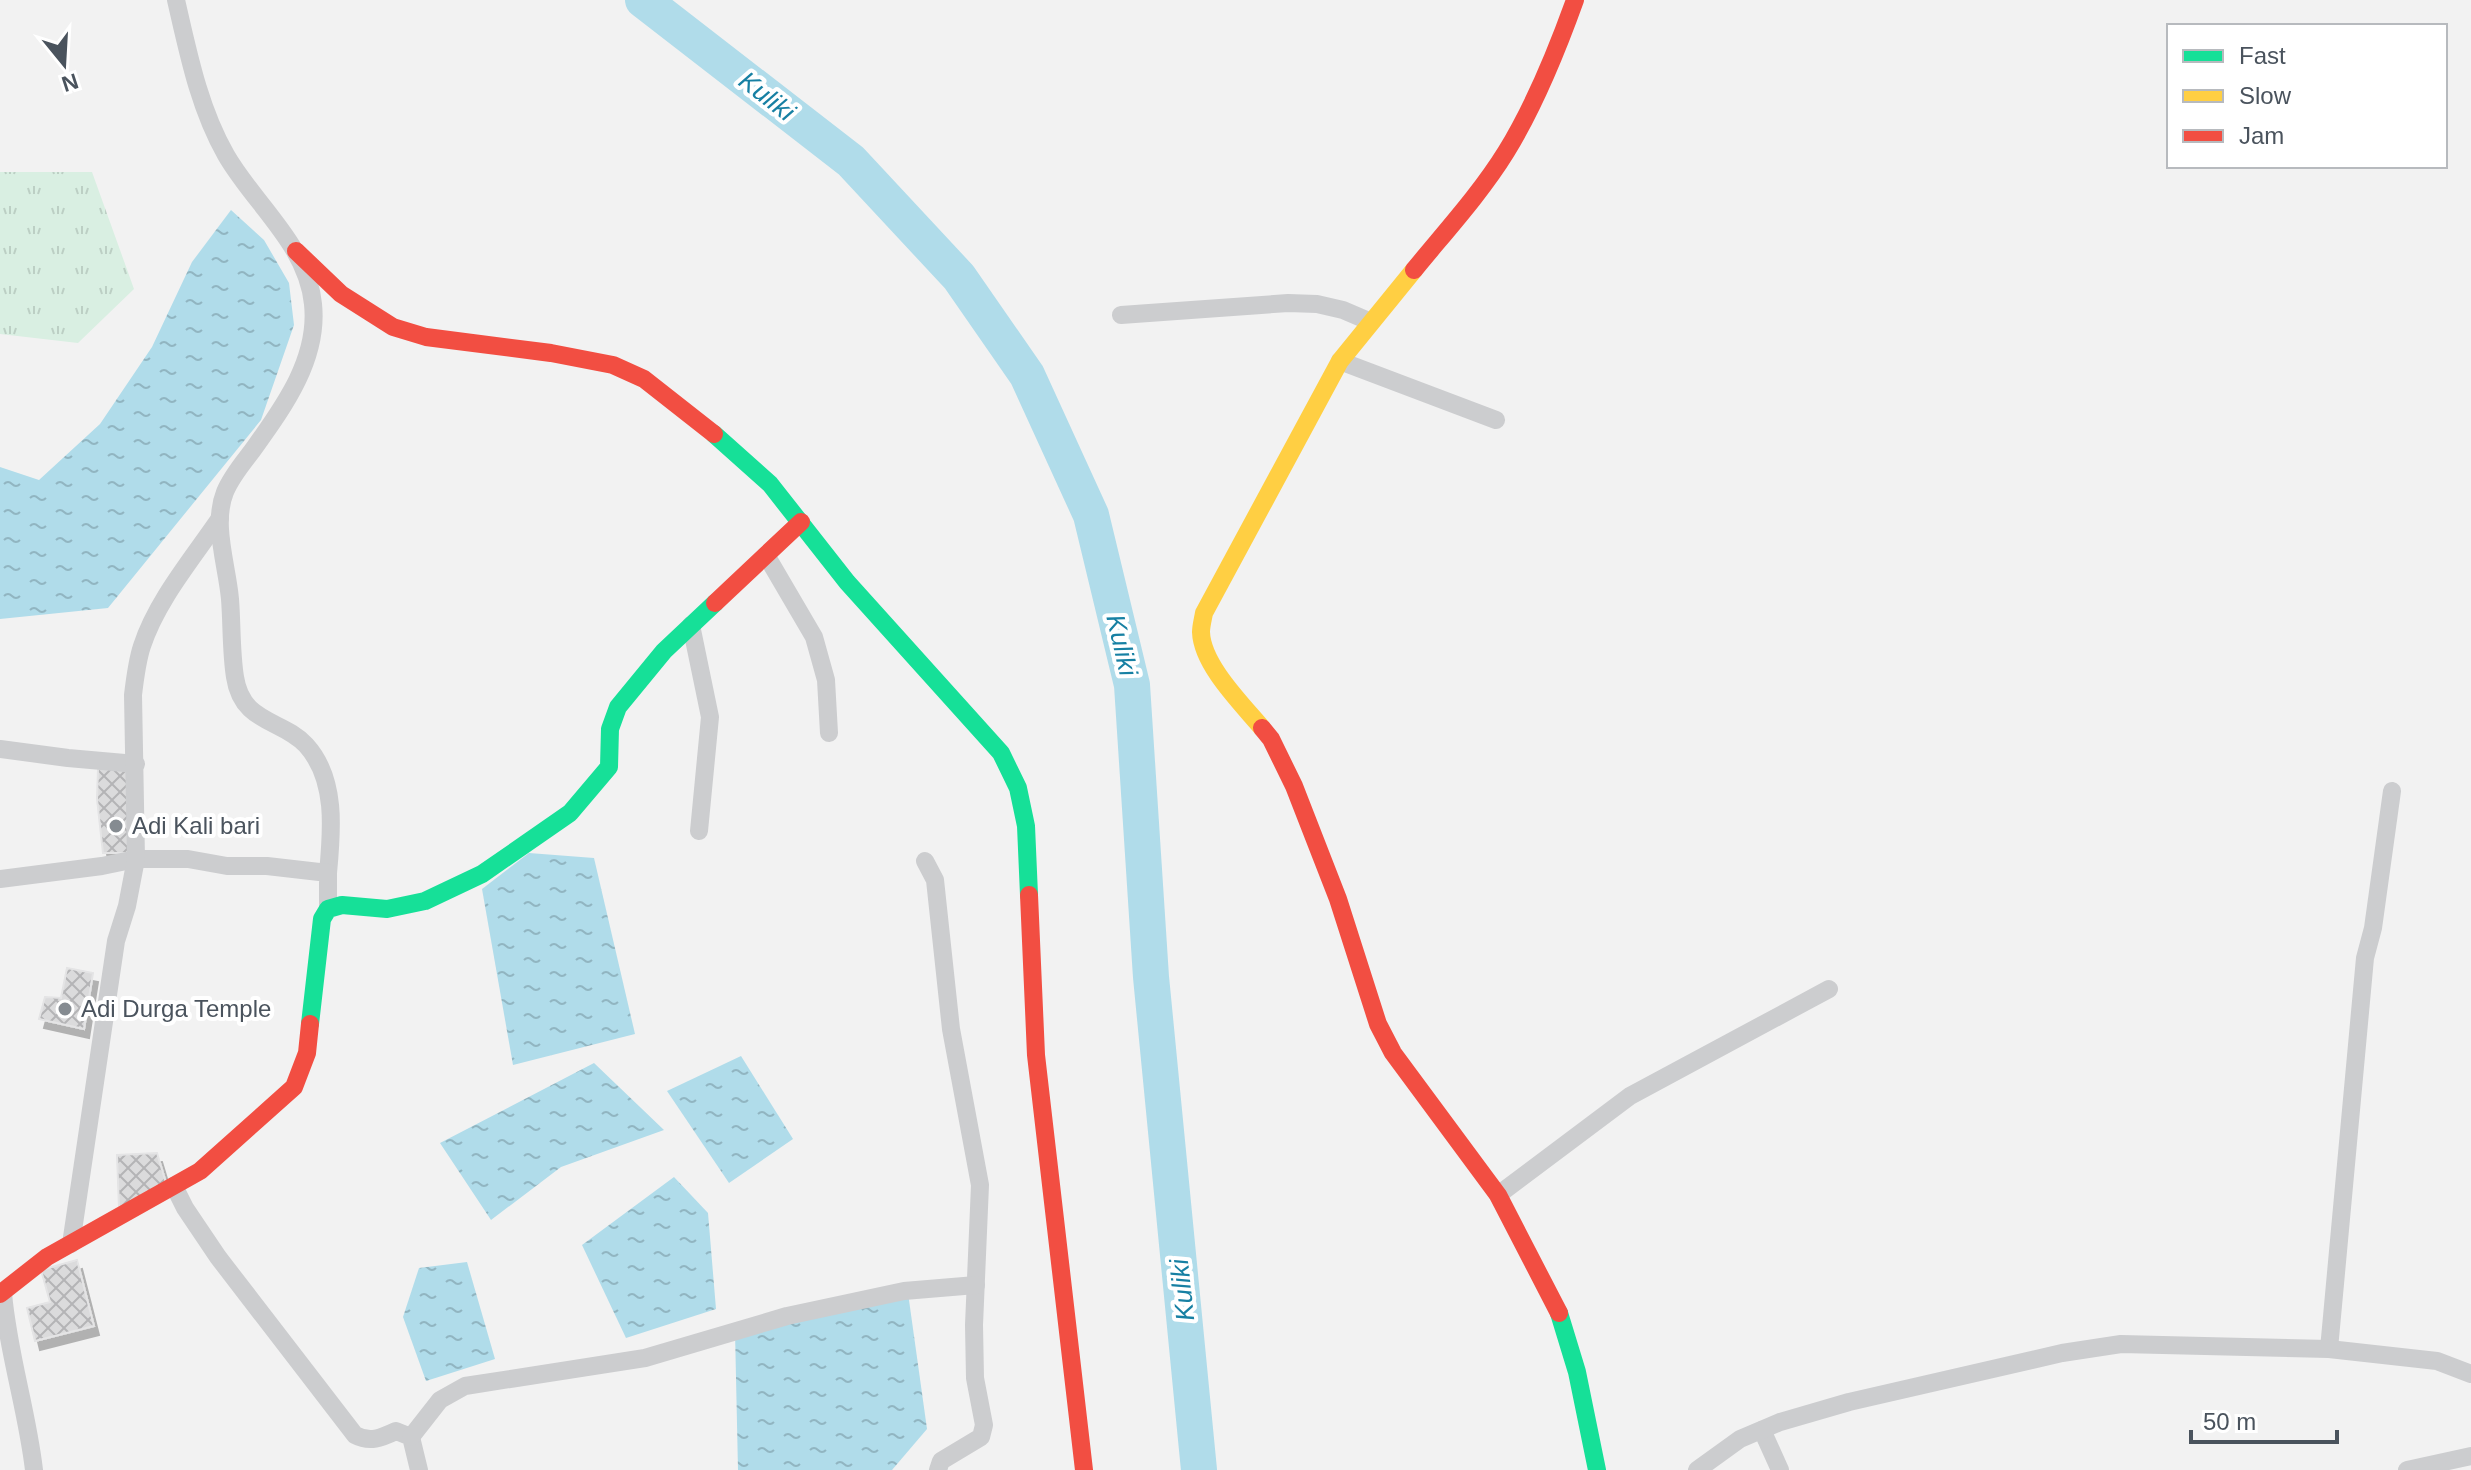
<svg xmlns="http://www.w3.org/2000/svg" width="2471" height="1470" font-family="Helvetica,sans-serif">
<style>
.park{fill:url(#park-tufts)}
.water{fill:url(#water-ripples)}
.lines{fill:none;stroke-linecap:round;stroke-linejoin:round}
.river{stroke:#b0dcea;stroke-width:36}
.building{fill:url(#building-cross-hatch);stroke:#e4e4e5;stroke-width:2;filter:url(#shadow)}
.street{stroke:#cccdcf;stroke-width:18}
.fast{stroke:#16e098;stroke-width:18}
.slow{stroke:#ffcf43;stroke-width:18}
.jam{stroke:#f24e42;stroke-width:18}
.poi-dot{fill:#858b91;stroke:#fff;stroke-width:3}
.labels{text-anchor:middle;stroke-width:8;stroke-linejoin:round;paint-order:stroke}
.poi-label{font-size:24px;fill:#4a535d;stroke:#fff;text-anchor:start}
.water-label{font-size:26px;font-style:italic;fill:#1780a3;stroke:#fff}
</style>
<defs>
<pattern id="park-tufts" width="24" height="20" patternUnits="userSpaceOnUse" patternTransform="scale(2)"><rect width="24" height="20" fill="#d9efe2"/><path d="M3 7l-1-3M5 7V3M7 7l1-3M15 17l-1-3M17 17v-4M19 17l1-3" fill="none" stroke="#bccfc4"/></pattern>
<pattern id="water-ripples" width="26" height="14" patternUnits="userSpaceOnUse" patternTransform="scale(2)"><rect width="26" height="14" fill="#b0dcea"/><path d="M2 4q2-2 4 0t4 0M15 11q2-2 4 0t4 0" fill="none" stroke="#91b5c1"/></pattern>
<pattern id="building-cross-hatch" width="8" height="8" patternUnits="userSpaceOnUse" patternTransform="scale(2)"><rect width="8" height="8" fill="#dbdbdc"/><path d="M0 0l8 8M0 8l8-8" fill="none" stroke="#b4b4b6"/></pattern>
<filter id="shadow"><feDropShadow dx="5" dy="9" stdDeviation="0" flood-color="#0004"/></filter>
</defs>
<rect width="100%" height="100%" fill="#f2f2f2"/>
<polygon class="park" points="0,172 92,172 134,289 78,343 0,334"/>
<g class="water">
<polygon points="231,210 264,240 289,283 294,325 261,420 108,608 0,619 0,467 39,480 100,424 152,347 192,262"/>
<polygon points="529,853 594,858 635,1034 513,1065 482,889"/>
<polygon points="741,1056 793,1139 729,1183 667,1091"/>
<polygon points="594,1063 664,1130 561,1167 491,1220 440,1143"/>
<polygon points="674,1177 708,1213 716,1309 626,1338 582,1245"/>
<polygon points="467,1262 495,1359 426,1381 403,1317 419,1268"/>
<polygon points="908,1293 927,1429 892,1470 738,1470 735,1331"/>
</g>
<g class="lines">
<polyline class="river" points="643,0 851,161 959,277 1027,375 1091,515 1132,685 1151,977 1199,1470"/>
</g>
<g class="building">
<polygon points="98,768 132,769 131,853 103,853 97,799"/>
<polygon points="67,968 93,973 84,1029 39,1019 45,997 61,998"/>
<polygon points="157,1153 166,1183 119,1208 117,1155"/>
<polygon points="77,1260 94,1326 35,1341 27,1308 50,1302 41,1270"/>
</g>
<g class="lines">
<g class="street">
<path d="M176 0C188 52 199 108 226 155 254 204 307 244 313 304 319 360 282 409 252 451 242 464 231 477 225 492 212 524 227 565 230 599 232 625 231 652 235 677 242 724 282 719 306 745 337 779 332 831 328 873"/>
<polyline points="1121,315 1288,303 1317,304 1343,310 1371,322"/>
<polyline points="1340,361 1496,420"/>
<polyline points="766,555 814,637 826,680 829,733"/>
<polyline points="691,625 710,717 699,831"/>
<polyline points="0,749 68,758 136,764"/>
<polyline points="925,861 935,880 951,1029 980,1185 974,1325 975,1378 984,1425 981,1437 941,1461 938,1470"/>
<polyline points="0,879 102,866 136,859 188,859 227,866 267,866 328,873 328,909"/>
<path d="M174 1186 185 1208 218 1257 355 1435C370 1443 381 1438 396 1431L411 1437 419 1470"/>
<polyline points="1498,1195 1630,1096 1829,989"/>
<path d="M71 1244 116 941 127 906 136 859 133 695C135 678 137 661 142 646 157 600 193 558 220 518"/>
<path d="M3 1293C8 1353 27 1410 34 1470"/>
<polyline points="2329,1349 2365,958 2373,928 2392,791"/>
<polyline points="1762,1430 1780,1470"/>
<polyline points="411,1437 440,1400 465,1386 645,1358 787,1316 904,1291 976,1285"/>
<polyline points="1697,1470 1740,1439 1780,1422 1849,1402 2062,1353 2121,1344 2329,1349 2437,1361 2471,1374"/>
<polyline points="2407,1470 2471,1456"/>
</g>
<g class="fast">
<polyline points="714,434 770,484 847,582 1001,753 1018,788 1026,826 1029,895"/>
<polyline points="310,1024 322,919 328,909 342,905 387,909 425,901 482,874 570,813 609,767 610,729 618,707 664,651 715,603"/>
<polyline points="1559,1313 1577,1372 1597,1470"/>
</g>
<path class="slow" d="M1262 728C1242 704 1202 665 1201 632 1201 626 1203 619 1204 613L1340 361 1414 270"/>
<g class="jam">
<polyline points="296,251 341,294 393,327 426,337 551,353 613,365 644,379 714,434"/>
<path d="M1414 270C1445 232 1480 194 1506 152 1535 105 1556 53 1575 0"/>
<polyline points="715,603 801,522"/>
<polyline points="1262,728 1271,739 1294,786 1338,899 1378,1024 1393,1053 1498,1195 1559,1313"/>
<polyline points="1029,895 1036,1055 1084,1470"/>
<polyline points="0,1294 47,1257 200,1171 294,1087 307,1053 310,1024"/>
</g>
</g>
<g class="poi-dot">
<circle cx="116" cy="826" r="8"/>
<circle cx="65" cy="1009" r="8"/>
</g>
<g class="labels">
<g class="poi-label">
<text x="132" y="834">Adi Kali bari</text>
<text x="81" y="1017">Adi Durga Temple</text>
</g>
<g class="water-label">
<text transform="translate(767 96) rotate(38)" y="9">Kuliki</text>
<text transform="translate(1122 645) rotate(77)" y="9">Kuliki</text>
<text transform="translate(1182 1290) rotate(-96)" y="9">Kuliki</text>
</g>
</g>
<rect x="2167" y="24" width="280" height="144" fill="#ffffff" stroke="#b7babe" stroke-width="2"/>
<rect x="2183" y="50" width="40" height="12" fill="#16e098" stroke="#b7babe" stroke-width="2"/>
<text x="2239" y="64" font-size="24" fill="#4a535d">Fast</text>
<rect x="2183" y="90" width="40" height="12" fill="#ffcf43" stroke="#b7babe" stroke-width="2"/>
<text x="2239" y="104" font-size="24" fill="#4a535d">Slow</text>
<rect x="2183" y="130" width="40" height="12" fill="#f24e42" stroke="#b7babe" stroke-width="2"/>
<text x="2239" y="144" font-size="24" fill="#4a535d">Jam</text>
<g transform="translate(64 64) rotate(162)" stroke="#ffffff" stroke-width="6" paint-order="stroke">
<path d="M0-6L14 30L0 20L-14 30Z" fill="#4a535d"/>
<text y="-12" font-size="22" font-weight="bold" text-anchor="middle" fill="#4a535d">N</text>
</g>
<path d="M2191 1430v12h146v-12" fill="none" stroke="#4a535d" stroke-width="4"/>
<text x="2203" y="1430" font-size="24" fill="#4a535d" stroke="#ffffff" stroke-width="6" paint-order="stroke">50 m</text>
</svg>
